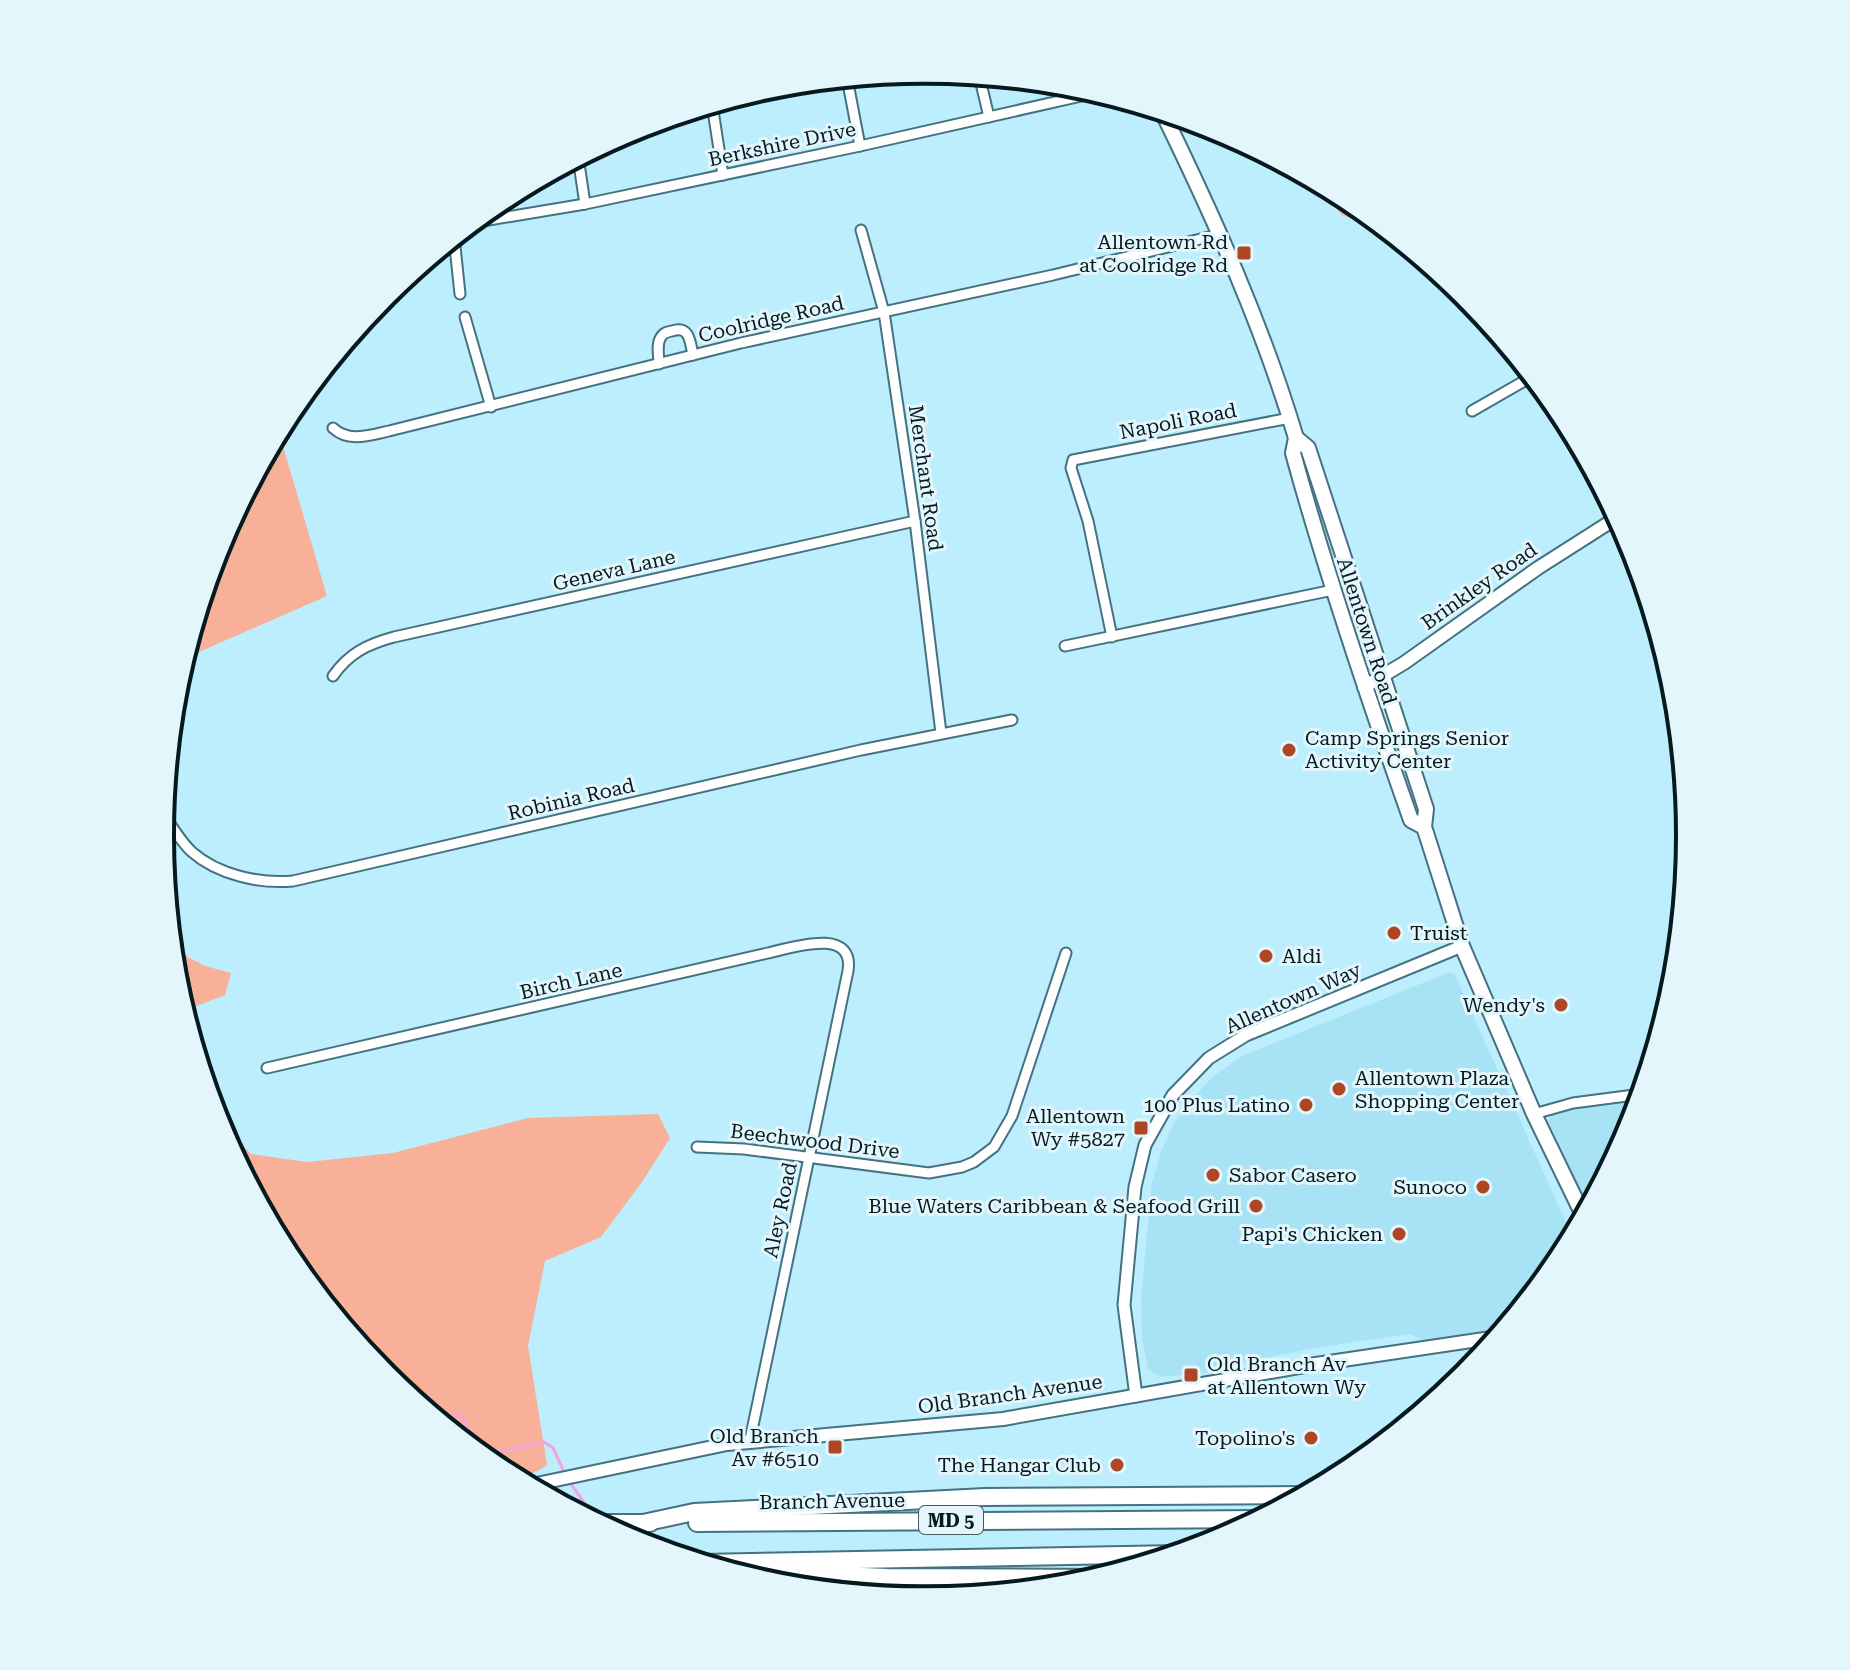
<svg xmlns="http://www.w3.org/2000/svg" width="1850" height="1670" viewBox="0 0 1850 1670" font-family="'Roboto Serif',serif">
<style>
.built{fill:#a8e3f5}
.green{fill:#f8b099}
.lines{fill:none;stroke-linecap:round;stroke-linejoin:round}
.stream{stroke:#f7a2de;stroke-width:3}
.minor-casing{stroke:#447280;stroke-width:13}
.tertiary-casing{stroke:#447280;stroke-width:15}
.secondary-casing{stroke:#447280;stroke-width:16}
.primary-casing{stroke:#447280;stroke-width:18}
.motorway-casing{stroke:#447280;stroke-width:20}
.minor{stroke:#fff;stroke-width:9}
.tertiary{stroke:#fff;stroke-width:11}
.secondary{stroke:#fff;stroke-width:12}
.primary{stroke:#fff;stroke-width:14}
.motorway{stroke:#fff;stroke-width:16}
.poi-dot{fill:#ae4624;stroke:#e2f6fc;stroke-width:3}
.labels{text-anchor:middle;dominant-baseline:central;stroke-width:6;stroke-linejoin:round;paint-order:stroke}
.shield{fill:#e2f6fc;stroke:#485b61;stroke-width:2}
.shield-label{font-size:18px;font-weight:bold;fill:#06191e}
.street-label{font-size:20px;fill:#06191e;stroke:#e2f6fc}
.poi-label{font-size:20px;fill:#06191e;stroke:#e2f6fc;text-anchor:end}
.rim{fill:none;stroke:#06191e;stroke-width:4}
</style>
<rect width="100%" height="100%" fill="#bceefd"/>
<g class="built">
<path d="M1450 972 1455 975 1573 1238 1561 1260 1503 1330 1423 1340 1410 1334 1333 1345 1253 1360 1207 1373 1159 1377 1148 1369 1142 1338 1141 1297 1152 1182 1162 1149 1174 1123 1192 1099 1214 1076 1244 1055Z"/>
<path d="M1641 1099 1632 1128 1589 1207 1548 1121 1556 1110Z"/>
</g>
<g class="green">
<path d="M1308 176 1350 199 1392 233 1342 215Z"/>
<path d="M284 419 283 446 327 596 183 659 218 542Z"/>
<path d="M171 948 205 966 231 973 225 995 194 1007 184 1016 175 984Z"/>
<path d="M214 1114 251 1154 307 1162 393 1153 528 1118 658 1114 670 1138 642 1182 601 1237 545 1261 528 1346 547 1465C531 1476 517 1480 500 1471L384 1376 289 1260 218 1127Z"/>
</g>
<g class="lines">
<g class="stream">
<path d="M345 1329 354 1328 363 1331 369 1345 366 1354"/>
<path d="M400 1389 406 1391 411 1398"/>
<path d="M440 1422 459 1414 469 1428 466 1443"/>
<path d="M480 1455 544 1442 553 1448 565 1474"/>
<path d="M569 1481 585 1504"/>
</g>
<g class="minor-casing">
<g id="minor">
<path d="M979 75 989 117"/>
<path d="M847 78 860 146"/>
<path d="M712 104 723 175"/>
<path d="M578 157 585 204"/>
<path d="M471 223 585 204 860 146 1099 92"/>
<path d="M861 230 884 312 915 521 941 733"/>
<path d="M454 237 460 294"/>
<path d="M465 317 491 407"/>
<path d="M659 364C659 356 656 344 661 337 663 333 667 332 672 331 690 325 690 342 693 355"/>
<path d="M1472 411 1533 376"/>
<path d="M333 428C349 443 370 435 389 431L741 343 1053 275 1221 234"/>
<path d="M1112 637 1088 521 1071 468 1073 460 1290 418"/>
<path d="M1065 646 1333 590"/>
<path d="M333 676C349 653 368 644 394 637L915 521"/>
<path d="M162 811C171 825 180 841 192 852 218 875 260 884 293 881L861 750 1012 720"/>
<path d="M267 1068 768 953C791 948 855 926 848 971L750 1440"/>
<path d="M1534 1114 1573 1103 1642 1094"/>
<path d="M697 1147 744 1149 929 1173 962 1167 974 1162 994 1147 1012 1116 1066 953"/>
</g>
</g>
<g class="tertiary-casing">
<path id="tertiary" d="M1136 1396 1124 1305 1135 1187 1145 1145 1173 1095 1209 1058 1246 1035 1462 946"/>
</g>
<g class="secondary-casing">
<g id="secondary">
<path d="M1364 687 1404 663 1538 568 1618 517"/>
<path d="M527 1486 727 1444 1003 1419 1316 1364 1498 1337"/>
</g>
</g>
<g class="primary-casing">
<g id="primary">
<path d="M1162 111C1214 218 1262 324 1296 438L1293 453C1327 577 1368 698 1411 820L1424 827"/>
<path d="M1296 438 1308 448 1426 809 1424 827 1427 836 1462 946 1534 1114 1584 1217"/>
</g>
</g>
<g class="motorway-casing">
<g id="motorway">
<path d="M597 1523H650"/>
<path d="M643 1523 694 1512 985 1497 1306 1495"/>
<path d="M697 1523 1260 1519"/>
<path d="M702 1563 1178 1554"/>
<path d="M767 1572 887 1577 1099 1578"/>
</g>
</g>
<use href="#minor" class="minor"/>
<use href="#tertiary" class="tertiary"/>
<use href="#secondary" class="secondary"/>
<use href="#primary" class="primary"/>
<use href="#motorway" class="motorway"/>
</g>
<g class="poi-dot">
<rect x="1236" y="245" width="16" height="16" rx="4"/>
<circle cx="1289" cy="750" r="8"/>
<circle cx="1394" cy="933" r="8"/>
<circle cx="1266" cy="956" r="8"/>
<circle cx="1561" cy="1005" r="8"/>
<circle cx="1339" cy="1089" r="8"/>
<circle cx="1306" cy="1105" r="8"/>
<rect x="1133" y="1120" width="16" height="16" rx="4"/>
<circle cx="1213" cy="1175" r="8"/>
<circle cx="1483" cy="1187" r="8"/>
<circle cx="1256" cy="1206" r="8"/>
<circle cx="1399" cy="1234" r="8"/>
<rect x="1183" y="1367" width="16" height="16" rx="4"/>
<circle cx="1311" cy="1438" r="8"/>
<rect x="827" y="1439" width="16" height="16" rx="4"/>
<circle cx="1117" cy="1465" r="8"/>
</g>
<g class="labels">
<rect class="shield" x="919" y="1506" width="64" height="28" rx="6"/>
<g class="shield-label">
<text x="951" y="1520">MD 5</text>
</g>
<g class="street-label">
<text transform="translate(782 144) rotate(-12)">Berkshire Drive</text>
<text transform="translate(771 319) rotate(-13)">Coolridge Road</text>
<text transform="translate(1178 421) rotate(-11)">Napoli Road</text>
<text transform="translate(926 478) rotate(82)">Merchant Road</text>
<text transform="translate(614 570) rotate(-13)">Geneva Lane</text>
<text transform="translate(1479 586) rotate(-35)">Brinkley Road</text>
<text transform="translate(1367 631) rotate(72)">Allentown Road</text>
<text transform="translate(571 799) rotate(-13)">Robinia Road</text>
<text transform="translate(571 981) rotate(-13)">Birch Lane</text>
<text transform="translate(1293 998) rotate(-24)">Allentown Way</text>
<text transform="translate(815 1141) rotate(7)">Beechwood Drive</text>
<text transform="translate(780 1210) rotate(-78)">Aley Road</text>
<text transform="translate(1010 1394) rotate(-8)">Old Branch Avenue</text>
<text transform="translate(832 1501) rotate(-1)">Branch Avenue</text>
</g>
<g class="poi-label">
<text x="1228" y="242">Allentown Rd<tspan x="1228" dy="23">at Coolridge Rd</tspan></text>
<text x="1305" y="738" text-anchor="start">Camp Springs Senior<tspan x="1305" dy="23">Activity Center</tspan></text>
<text x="1410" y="933" text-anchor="start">Truist</text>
<text x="1282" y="956" text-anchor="start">Aldi</text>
<text x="1545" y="1005">Wendy's</text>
<text x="1355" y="1078" text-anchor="start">Allentown Plaza<tspan x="1355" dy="23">Shopping Center</tspan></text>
<text x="1290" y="1105">100 Plus Latino</text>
<text x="1125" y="1116">Allentown<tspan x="1125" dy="23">Wy #5827</tspan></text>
<text x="1229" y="1175" text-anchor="start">Sabor Casero</text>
<text x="1467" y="1187">Sunoco</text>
<text x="1240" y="1206">Blue Waters Caribbean &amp; Seafood Grill</text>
<text x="1383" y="1234">Papi's Chicken</text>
<text x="1207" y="1364" text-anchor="start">Old Branch Av<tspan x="1207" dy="23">at Allentown Wy</tspan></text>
<text x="819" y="1436">Old Branch<tspan x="819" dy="23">Av #6510</tspan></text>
<text x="1295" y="1438">Topolino's</text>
<text x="1101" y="1465">The Hangar Club</text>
</g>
</g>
<path d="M0 0H1850V1670H0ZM174 835a751 751 0 1 1 1502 0a751 751 0 1 1-1502 0Z" fill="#e2f6fc" fill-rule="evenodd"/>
<path class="rim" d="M174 835a751 751 0 1 1 1502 0a751 751 0 1 1-1502 0Z"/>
</svg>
